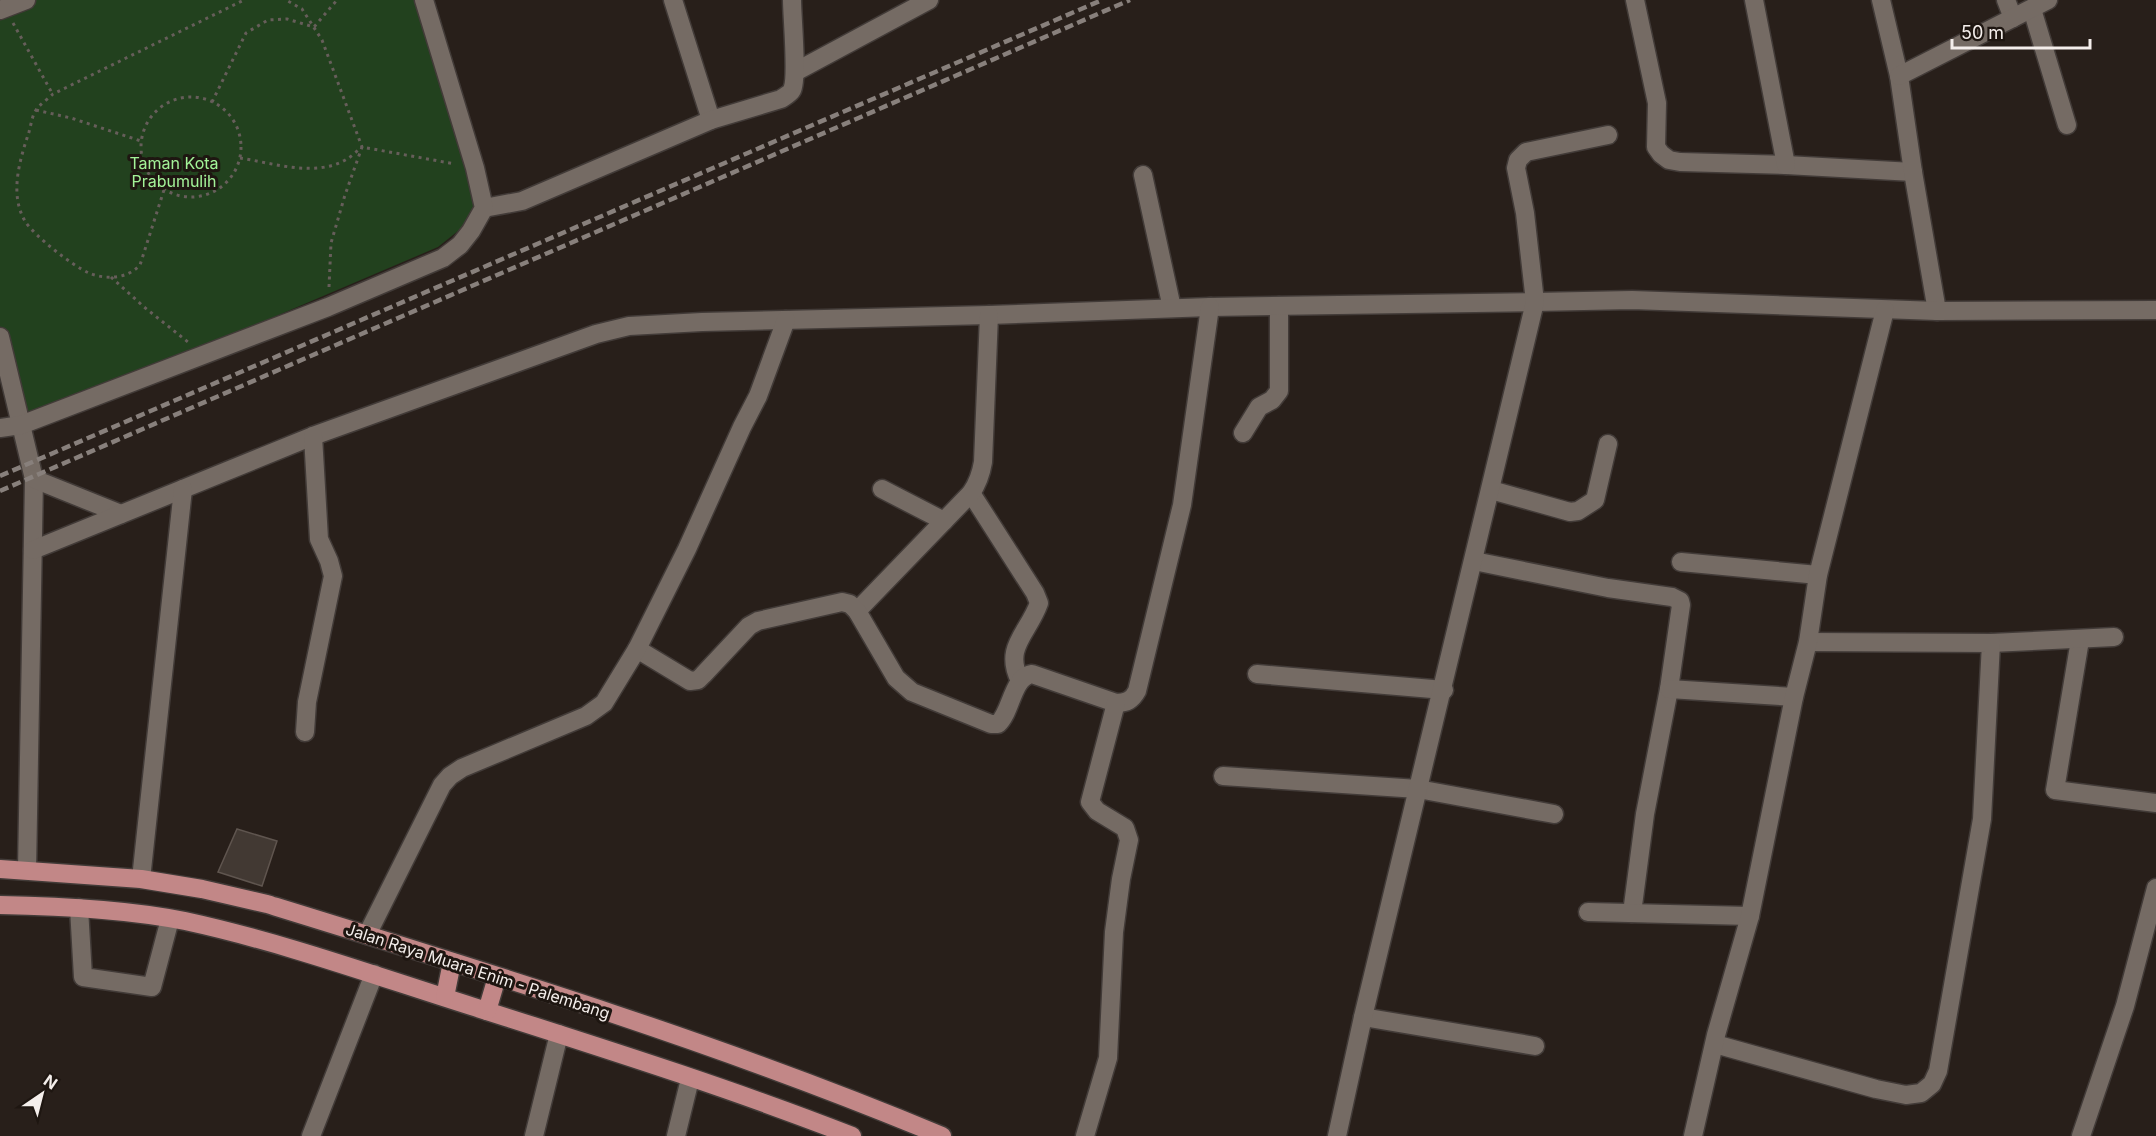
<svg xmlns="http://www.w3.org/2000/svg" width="2156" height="1136" viewBox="0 0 2156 1136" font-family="Inter,sans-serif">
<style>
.green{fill:#22411e}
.building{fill:#423933;stroke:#5f554f;stroke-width:1.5}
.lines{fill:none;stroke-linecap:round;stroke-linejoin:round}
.minor-casing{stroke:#423b38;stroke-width:21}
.major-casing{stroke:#423b38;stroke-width:21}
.path{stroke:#665e5a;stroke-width:3;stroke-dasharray:3 4.5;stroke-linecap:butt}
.minor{stroke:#756b64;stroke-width:18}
.major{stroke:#c28787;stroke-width:18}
.rail{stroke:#88807c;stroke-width:4.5;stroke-dasharray:9 4.5;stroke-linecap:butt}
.labels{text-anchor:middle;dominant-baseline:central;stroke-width:6;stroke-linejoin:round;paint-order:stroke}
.park-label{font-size:16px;fill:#a3f298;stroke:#1e1611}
.street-label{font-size:16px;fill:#f4eeeb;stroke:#1e1611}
</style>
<rect width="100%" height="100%" fill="#281f1a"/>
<path class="green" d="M27 0H422L480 196 463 227 438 247 25 423 0 326V10Z"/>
<path class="building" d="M237 829 277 841 262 886 218 872Z"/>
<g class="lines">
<g class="minor-casing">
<g id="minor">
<path d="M673 0 711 120"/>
<path d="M1635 0 1657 103 1656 147 1661 154 1669 160 1680 162 1786 165 1913 172"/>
<path d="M1754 0 1786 165"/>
<path d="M1881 0 1899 76 1913 172 1937 311"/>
<path d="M2006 0 2013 18"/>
<path d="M2032 9 2067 125"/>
<path d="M0 10 26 0"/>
<path d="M795 72 929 0"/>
<path d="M1899 76 2048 0"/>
<path d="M1143 175 1172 308"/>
<path d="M484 208 522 201 711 120 781 99C785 96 790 94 792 90 798 78 792 17 792 0"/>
<path d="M0 337 34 479 27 870"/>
<path d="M0 428 21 425 328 307 443 258 460 245 471 231 484 208 475 168 424 0"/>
<path d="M1243 433 1259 407 1272 400 1279 391V306"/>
<path d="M34 479 121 514"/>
<path d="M882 489 944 521"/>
<path d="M1491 490 1570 512 1578 511 1595 500 1608 444"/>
<path d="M971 493 1035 593 1039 603C1028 634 1003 647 1020 681"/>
<path d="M33 550 313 436 596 334 629 326 702 322 989 315 1210 307 1535 302 1632 300 1937 311 2156 310"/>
<path d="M1474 561 1608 588 1672 597 1680 601 1681 605 1669 689 1645 814 1632 913"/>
<path d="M1681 562 1818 575"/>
<path d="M857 611 971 493C978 483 981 474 983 462L989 315"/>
<path d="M2080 640 2055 790 2156 803"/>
<path d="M1991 643 2114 637"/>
<path d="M637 649 690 681 698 680 703 675 749 626 758 621 842 602 850 604 857 611 896 678 912 692 991 724H998C1012 711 1012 677 1032 674L1116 703C1127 703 1132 700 1137 691L1182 505 1210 307"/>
<path d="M1257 674 1444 690"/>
<path d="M1669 689 1794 697"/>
<path d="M305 732 307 702 333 576 329 561 319 539 313 436"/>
<path d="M1223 776 1418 789 1554 814"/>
<path d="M141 879 183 489"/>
<path d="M79 908 83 977 152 987 170 919"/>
<path d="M1588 912 1750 916"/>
<path d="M367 935 442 785 450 776 462 768 586 716 604 703 637 649 687 549 742 427 758 396 786 320"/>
<path d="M1363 1017 1535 1046"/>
<path d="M1715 1044 1876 1089 1906 1095 1921 1093 1932 1084 1938 1071 1982 819 1991 643 1808 642"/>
<path d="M311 1136 374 974"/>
<path d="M534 1136 559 1034"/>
<path d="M676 1136 690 1079"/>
<path d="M1085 1136 1108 1058 1114 932 1121 879 1129 840 1125 828 1097 811 1090 802 1116 703"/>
<path d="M1337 1136 1363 1017 1535 302 1525 213 1516 168 1518 160 1526 152 1608 135"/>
<path d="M1693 1136 1716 1035 1750 916 1794 697 1808 642 1818 575 1885 310"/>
<path d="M2081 1136 2125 1006 2156 888"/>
</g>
</g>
<g class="major-casing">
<g id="major">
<path d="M0 869 141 879 202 889 267 904C494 974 722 1044 942 1136"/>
<path d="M0 905C61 906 124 909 185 921 282 942 376 976 471 1006 599 1047 727 1087 852 1136"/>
<path d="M445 997 452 962"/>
<path d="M487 1011 497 977"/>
</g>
</g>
<g class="path">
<path d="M13 23 52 93"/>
<circle cx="191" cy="147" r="50"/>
<path d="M212 102 246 33 268 20 287 19 314 27 337 0"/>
<path d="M36 110 71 118 141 141"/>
<path d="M240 158C273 163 316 178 347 159 352 156 357 151 362 147L322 40 302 9 286 0"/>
<path d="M164 190 140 265C127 279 106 280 89 273 73 266 34 236 25 221 9 194 20 159 29 132 31 125 32 116 36 110 40 104 48 99 53 94L244 0"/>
<path d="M111 277 144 307 188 342"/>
<path d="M329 287 331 243 345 195 362 147 455 164"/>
</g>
<use href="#minor" class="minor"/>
<use href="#major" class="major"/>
<g class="rail">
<path d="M0 476 1102 0"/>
<path d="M0 491 1130 0"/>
</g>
</g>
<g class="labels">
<g class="park-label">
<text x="174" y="163">Taman Kota<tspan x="174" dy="18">Prabumulih</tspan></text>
</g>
<g class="street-label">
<text transform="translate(478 971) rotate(18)">Jalan Raya Muara Enim - Palembang</text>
</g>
</g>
<g transform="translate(42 1094) rotate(35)" stroke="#1e1611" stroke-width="4.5" paint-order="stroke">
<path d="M0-4.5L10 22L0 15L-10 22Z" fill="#f4eeeb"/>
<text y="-9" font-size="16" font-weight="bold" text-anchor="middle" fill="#f4eeeb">N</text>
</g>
<path d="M1952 39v9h138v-9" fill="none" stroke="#f4eeeb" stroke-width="3"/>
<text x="1961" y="39" font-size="18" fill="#f4eeeb" stroke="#1e1611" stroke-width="4.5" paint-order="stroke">50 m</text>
</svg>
